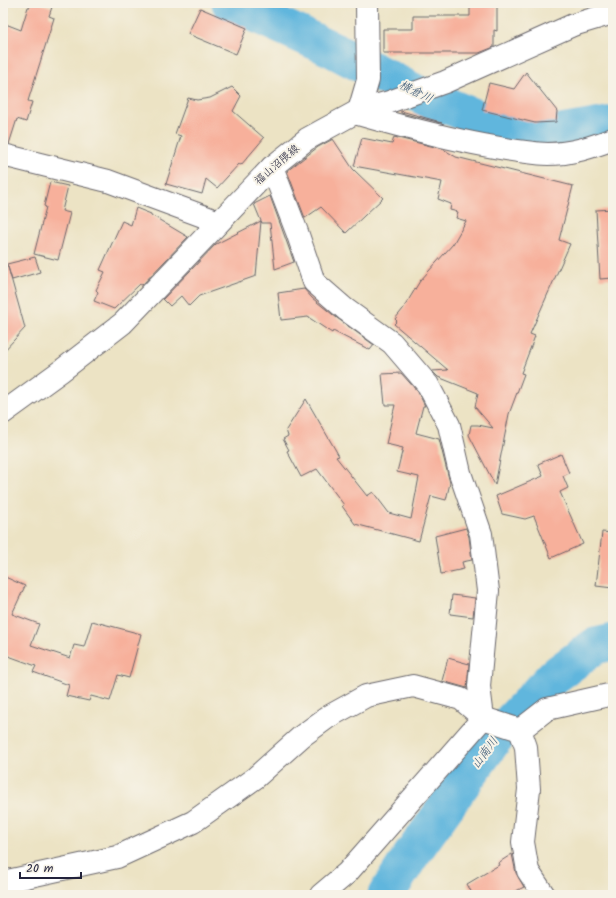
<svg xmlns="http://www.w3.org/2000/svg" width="616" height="898" viewBox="0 0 616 898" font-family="Kalam,'Klee One',sans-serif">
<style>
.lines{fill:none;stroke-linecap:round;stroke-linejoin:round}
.river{stroke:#61b6dd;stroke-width:37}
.building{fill:#f7b09b}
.minor-casing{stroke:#69666b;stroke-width:24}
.major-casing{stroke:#69666b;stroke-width:24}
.minor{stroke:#fff;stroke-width:22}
.major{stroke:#fff;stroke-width:22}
.labels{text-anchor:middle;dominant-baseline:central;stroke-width:4;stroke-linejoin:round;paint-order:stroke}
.street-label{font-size:11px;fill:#22223b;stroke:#f7f3e8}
.water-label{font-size:12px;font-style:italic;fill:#385674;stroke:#f7f3e8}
</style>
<rect width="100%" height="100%" fill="#f7f3e8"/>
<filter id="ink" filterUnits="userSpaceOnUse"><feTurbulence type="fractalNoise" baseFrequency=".025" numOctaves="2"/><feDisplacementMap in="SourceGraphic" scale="8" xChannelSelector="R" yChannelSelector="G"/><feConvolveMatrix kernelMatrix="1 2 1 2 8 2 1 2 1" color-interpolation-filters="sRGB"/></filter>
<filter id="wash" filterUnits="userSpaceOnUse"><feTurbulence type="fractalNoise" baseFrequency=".012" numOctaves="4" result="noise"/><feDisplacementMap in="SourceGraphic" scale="16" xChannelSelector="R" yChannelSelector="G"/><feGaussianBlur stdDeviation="0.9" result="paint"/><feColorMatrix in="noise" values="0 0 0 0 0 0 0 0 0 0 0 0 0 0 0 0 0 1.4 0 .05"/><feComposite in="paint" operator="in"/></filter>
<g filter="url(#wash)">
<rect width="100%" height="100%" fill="#ece3c4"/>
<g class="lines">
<g class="river">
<path d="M230 3 334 50 428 99 453 108 515 134 549 135 613 124"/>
<path d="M386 895 410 857 495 738 553 677 595 646 613 642"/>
</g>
</g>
<g id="blocks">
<g class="building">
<path d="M31 3H39L52 7 49 16 54 18 28 101 32 102 26 122 17 119 9 144 3 143V23L21 30 28 7H30Z"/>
<path d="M470 3H497V31L494 30V47L479 53H383V29H413V16H470Z"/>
<path d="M200 8 247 28 236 54 188 34Z"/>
<path d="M526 72 557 111 556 122 535 123 482 110 489 83 514 89Z"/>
<path d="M232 87 241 96 233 111 264 138 241 165 239 164 217 188 206 179 202 194 166 184 181 136 175 134 188 98 197 100 210 98Z"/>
<path d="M401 111 437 121 436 122 442 123 401 113Z"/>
<path d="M394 137 443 149 456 157 573 186 559 240 570 244 530 334 535 336 521 373 524 374 509 414 495 485 469 435 471 425H478L493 428 475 407 478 393 438 377 432 371 448 370 394 324 397 321 395 319 403 309 420 281 453 244 466 221 456 218 458 212 450 210 451 204 438 199 442 182 354 166 362 138 392 144Z"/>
<path d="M333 139 353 169 383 198 346 233 321 207 305 218 287 171 318 147Z"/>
<path d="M50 182 68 186 62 211 70 213 58 260 34 254 46 207 44 206Z"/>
<path d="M270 196 294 262 275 269 270 223H262L261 221 256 276 199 296 189 306 181 296 170 306 163 299 216 244 261 221 254 204Z"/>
<path d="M136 208 151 214V215L188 237 142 285 140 284 114 309 94 301 98 292 96 290 105 272 100 270 122 221 131 225Z"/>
<path d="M613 209V278L600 279 596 210Z"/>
<path d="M35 257 40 272 12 280 7 264Z"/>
<path d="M8 267 25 328 3 352V268Z"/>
<path d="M304 289 312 298 337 318 374 345 370 350 333 331 332 333 308 317 281 320 278 293Z"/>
<path d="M401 373 418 392 425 406H423L416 433 439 439 450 483 446 500 431 496 419 541 355 524 342 506 344 505 317 469 301 477 287 451 289 450 283 439 288 436 286 430 306 399 339 456 336 457 367 496 373 492 389 513 411 519 419 477 397 472 403 448 386 444 395 405H385L382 374Z"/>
<path d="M561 454 569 473 563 476 568 488 560 492 583 544 551 558 534 516 525 519 502 514 496 496 543 476 538 464Z"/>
<path d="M466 528 469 537 472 560 462 562 464 569 441 574 435 536Z"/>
<path d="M602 532 613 533V588L596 586Z"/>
<path d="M3 576 25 586 12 614 39 624 31 645 70 658 74 645 84 647 92 621 141 634 129 678 118 675 110 701 91 696 89 701 66 696 69 685 33 672 36 666 3 654Z"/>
<path d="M452 595 475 598 473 617 450 614Z"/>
<path d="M448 658 469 664 467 688 442 681Z"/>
<path d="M512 854 516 873 524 887 508 895H473L467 884 499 865 498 863Z"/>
</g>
</g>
</g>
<g filter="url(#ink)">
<use href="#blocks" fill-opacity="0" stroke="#69666b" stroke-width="1"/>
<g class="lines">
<g class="minor-casing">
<g id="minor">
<path d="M367 3 368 80 358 114C396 125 434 135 473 143 498 148 523 153 548 154 571 154 592 147 613 139"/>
<path d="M3 155 108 181 219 222"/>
<path d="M272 167 297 232 314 282 345 309 392 343 428 385 449 425 460 473 481 534 488 591 479 686 483 718 347 873 321 895"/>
<path d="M520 730 526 747 529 789 523 842 528 871 544 895"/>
<path d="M520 730 547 709 613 694"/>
<path d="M3 882 117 857 193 822 255 778 302 736 328 717 366 696 413 686 461 699 483 718 520 730"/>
</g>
</g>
<g class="major-casing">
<path id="major" d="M3 413 61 371 123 323 272 167 307 139 360 110 389 102 445 82 573 25 613 13"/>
</g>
<use href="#minor" class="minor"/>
<use href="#major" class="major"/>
</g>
</g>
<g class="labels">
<g class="street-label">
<text transform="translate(277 165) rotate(-41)">福山沼隈線</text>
</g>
<g class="water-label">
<text transform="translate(416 92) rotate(26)">横倉川</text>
<text transform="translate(485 753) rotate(-54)">山南川</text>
</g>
</g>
<rect width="616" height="898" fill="none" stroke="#f7f3e8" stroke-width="16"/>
<path d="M20 872v6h61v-6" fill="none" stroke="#22223b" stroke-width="2"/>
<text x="26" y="872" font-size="12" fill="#22223b" stroke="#f7f3e8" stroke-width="3" paint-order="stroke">20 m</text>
</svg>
